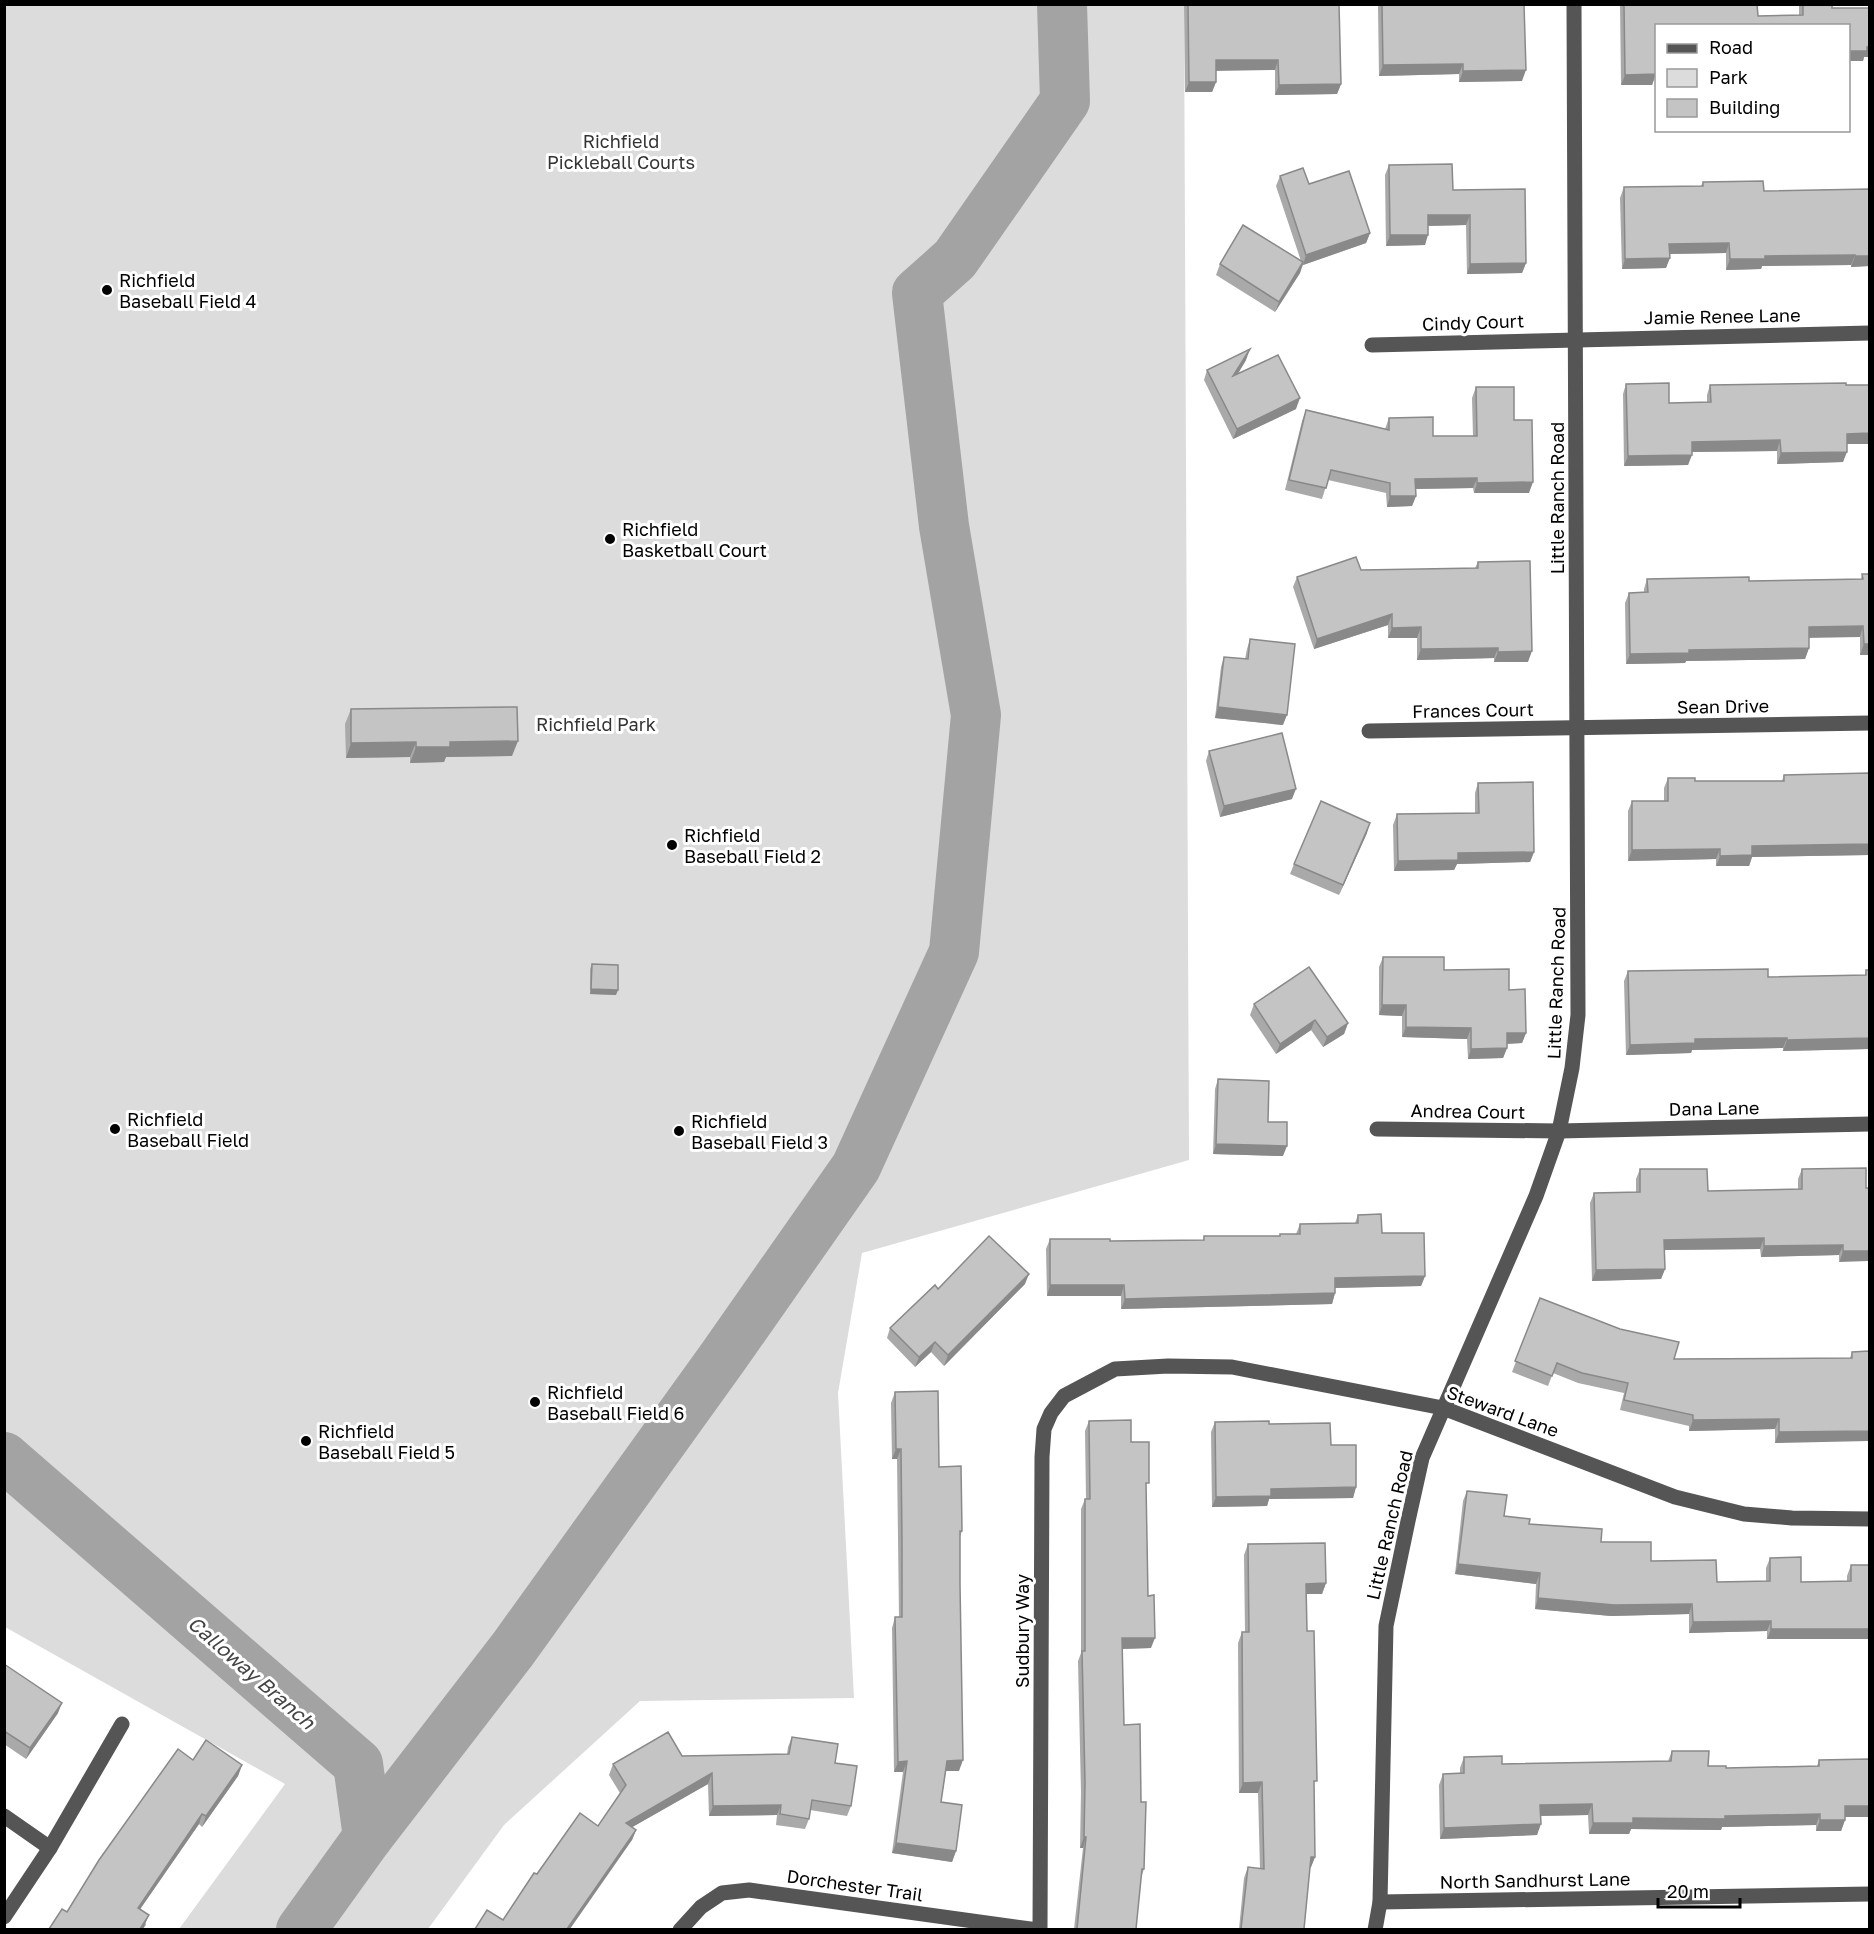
<svg xmlns="http://www.w3.org/2000/svg" width="1874" height="1934" viewBox="0 0 1874 1934" font-family="'Golos Text',sans-serif">
<style>
.green{fill:#dcdcdc}
.lines{fill:none;stroke-linecap:round;stroke-linejoin:round}
.river{stroke:#a3a3a3;stroke-width:50}
.minor{stroke:#555;stroke-width:15}
.wall{fill:#a9a9a9}
.shaded-wall{fill:#898989}
.building{fill:#c4c4c4;stroke:#898989;stroke-width:1.5}
.poi-dot{fill:#000;stroke:#fff;stroke-width:2}
.labels{text-anchor:middle;dominant-baseline:central;stroke-width:6;stroke-linejoin:round;paint-order:stroke}
.park-label{font-size:18px;fill:#333;stroke:#fff}
.poi-label{font-size:18px;fill:#000;stroke:#fff;text-anchor:start}
.street-label{font-size:18px;fill:#000;stroke:#fff}
.water-label{font-size:20px;font-style:italic;fill:#444;stroke:#fff}
</style>
<rect width="100%" height="100%" fill="#fff"/>
<path class="green" d="M5 5H1184L1189 1160 862 1253 838 1393 854 1698 640 1701 504 1825 428 1929H179L285 1784 5 1627Z"/>
<g class="lines">
<g class="river">
<path d="M4 1457 358 1764 368 1837"/>
<path d="M301 1930 368 1837 513 1649 723 1357 856 1167 954 952 976 715 944 526 917 293 955 259 1065 101 1062 4"/>
</g>
<g class="minor">
<path d="M1372 345 1870 333"/>
<path d="M1369 731 1870 723"/>
<path d="M1377 1129 1559 1131 1870 1124"/>
<path d="M4 1816 50 1848"/>
<path d="M1380 1902 1870 1894"/>
<path d="M4 1917 50 1848 122 1724"/>
<path d="M680 1930 701 1907 722 1893 749 1890 1038 1930"/>
<path d="M1040 1930 1042 1457 1044 1429 1051 1413 1064 1396 1115 1369 1168 1366 1232 1367 1443 1408 1675 1497 1744 1514 1792 1518 1870 1519"/>
<path d="M1375 1930 1380 1902 1386 1626 1408 1521 1422 1458 1536 1196 1559 1131 1572 1068 1578 1015 1574 4"/>
</g>
</g>
<g class="wall">
<path d="M1184 4H1339L1341 84 1337 94 1275 95V70H1216V82L1212 92H1185Z"/>
<path d="M1379 4H1524L1522 81 1459 82V74L1379 76 1378 7Z"/>
<path d="M1620 4H1757L1758 16 1799 15V4H1832V8H1869V57H1864L1863 61 1848 26 1656 63V74L1652 85H1621Z"/>
<path d="M1389 165 1453 190 1526 263 1522 273 1467 274 1466 225 1428 226 1425 245 1386 246 1385 175Z"/>
<path d="M1280 176 1309 184 1370 233 1366 243 1303 265 1300 273 1275 312 1216 275 1220 264 1301 261 1276 186Z"/>
<path d="M1703 182 1764 191 1869 189V266L1851 267V265L1762 266 1761 269 1726 270V253L1670 254 1666 268 1622 269 1620 198 1624 187 1701 186Z"/>
<path d="M1246 360 1237 375 1296 409 1233 439 1204 380 1207 370Z"/>
<path d="M1626 384 1669 403 1707 402V395L1710 385 1847 444 1843 462 1777 464V451L1692 452 1688 465 1624 466 1623 394Z"/>
<path d="M1476 387 1514 420 1529 493H1474L1473 488 1415 489 1416 496 1412 506 1387 507 1386 493 1328 480 1322 499 1285 490 1302 421 1306 410 1385 429 1389 418 1433 436H1473L1472 398Z"/>
<path d="M1478 562 1528 662H1494V658L1417 660V638H1388V625L1314 649 1293 587 1297 577 1361 570 1475 568Z"/>
<path d="M1862 574H1869V655H1860V637H1809V648L1805 659 1686 661 1685 663 1626 664 1625 603 1629 593H1644V589L1647 579 1749 581 1861 579Z"/>
<path d="M1250 639 1283 725 1215 718 1221 667 1224 657 1245 659 1247 649Z"/>
<path d="M351 709 512 756 446 757 444 762 410 763V757L346 758 345 724Z"/>
<path d="M1209 751 1292 799 1220 817 1206 761Z"/>
<path d="M1869 773V855L1752 857 1749 866H1716V859L1628 861V811L1632 801H1664V788L1668 778 1695 781H1782L1784 775Z"/>
<path d="M1478 783 1534 852 1530 862 1457 864 1454 870 1394 871 1393 825 1397 814 1475 813V793Z"/>
<path d="M1367 833 1339 895 1290 874 1294 864Z"/>
<path d="M1383 957 1444 970 1509 990 1526 1033 1522 1043 1507 1044V1048L1503 1058 1468 1059 1467 1039 1402 1037V1016L1379 1015V967Z"/>
<path d="M592 964 616 995 590 994V969Z"/>
<path d="M1866 970H1869V1049L1783 1051V1048L1692 1050 1691 1053 1626 1055 1624 981 1628 971 1768 977 1865 975Z"/>
<path d="M1254 1004 1348 1023 1344 1034 1323 1047 1311 1030 1276 1054 1250 1015Z"/>
<path d="M1218 1079 1268 1122 1283 1156 1213 1154 1215 1089Z"/>
<path d="M1640 1169 1708 1191 1798 1189V1179L1802 1169 1866 1188H1869L1839 1262V1255L1761 1257 1760 1249 1664 1250 1665 1269 1661 1279 1592 1281 1590 1203 1594 1193 1636 1192V1179Z"/>
<path d="M1358 1215 1382 1233 1425 1276 1421 1286 1335 1288V1293L1332 1304 1121 1309V1296H1047L1046 1249 1050 1239 1110 1241 1203 1240 1204 1236H1279L1296 1234 1300 1224 1355 1223Z"/>
<path d="M1025 1284 944 1366 931 1352 915 1367 887 1338 890 1328 938 1289Z"/>
<path d="M1540 1298 1674 1359 1850 1358 1852 1352 1869 1351 1775 1443V1429L1689 1431V1426L1620 1410 1624 1393 1578 1383 1553 1373 1548 1386 1512 1372Z"/>
<path d="M895 1392 939 1467 962 1531 960 1537 959 1771H946L941 1802 956 1851 952 1862 892 1853 903 1772H894L892 1628 895 1617H899L897 1459H892L891 1403Z"/>
<path d="M1089 1421 1131 1442 1146 1491 1148 1596 1151 1648 1122 1649 1124 1725 1141 1802 1144 1869 1141 1878 1136 1929H1074L1083 1848H1080L1081 1792 1078 1661 1081 1653V1509L1085 1499H1086L1085 1431Z"/>
<path d="M1215 1422 1269 1424 1331 1445 1356 1487 1353 1498 1269 1499 1267 1506 1212 1507 1211 1432Z"/>
<path d="M1467 1491 1504 1516 1529 1524 1601 1542 1651 1561 1717 1582 1766 1581V1568L1770 1558 1801 1582 1847 1581V1576L1851 1565H1869V1639H1767V1631L1689 1633V1614L1611 1616 1535 1609 1536 1584 1455 1574 1463 1501Z"/>
<path d="M1248 1544 1326 1583 1322 1594H1306L1307 1631 1314 1789 1315 1857 1311 1867 1310 1868 1304 1929H1239L1244 1878 1248 1867 1260 1869 1258 1793H1239L1238 1643 1242 1632H1245L1244 1555Z"/>
<path d="M4 1664 58 1713 26 1759 4 1744Z"/>
<path d="M792 1737 835 1763 851 1806 847 1816 810 1810 809 1819 805 1829 776 1825 777 1815 709 1816 708 1784 632 1827 636 1830 632 1840 503 1920 537 1874 598 1826 620 1793 609 1775 613 1764 682 1756 787 1754 788 1747Z"/>
<path d="M1672 1751 1708 1766 1726 1768 1817 1766 1819 1760 1869 1759V1817H1845V1820L1841 1831H1816V1825L1722 1827 1721 1830 1631 1829 1629 1834H1589L1588 1815 1541 1816 1537 1835 1440 1839 1439 1785 1443 1774H1460V1768L1464 1757 1502 1764 1668 1761Z"/>
<path d="M242 1765 238 1776 202 1827 199 1824 140 1909 146 1925 143 1929H49L67 1912Z"/>
</g>
<g class="shaded-wall">
<path d="M1867 47H1869V57H1864L1863 61H1848V51Z"/>
<path d="M1216 60H1278L1275 70 1212 71Z"/>
<path d="M1463 64 1459 74 1379 76 1383 65Z"/>
<path d="M1526 70 1522 81 1459 82 1463 71Z"/>
<path d="M1656 74 1652 85H1621L1625 75Z"/>
<path d="M1189 82H1216L1212 92H1185Z"/>
<path d="M1341 84 1337 94 1275 95 1279 85Z"/>
<path d="M1428 215H1470L1466 225 1424 226Z"/>
<path d="M1370 233 1366 243 1303 265 1306 255Z"/>
<path d="M1390 235H1428L1425 245 1386 246Z"/>
<path d="M1729 243 1726 253 1666 254 1669 244Z"/>
<path d="M1855 255 1851 265 1762 266 1761 269 1726 270 1730 259 1765 256Z"/>
<path d="M1855 256H1869V266L1851 267Z"/>
<path d="M1670 258 1666 268 1622 269 1625 259Z"/>
<path d="M1303 262 1300 273 1275 312 1279 302Z"/>
<path d="M1526 263 1522 273 1467 274 1470 264Z"/>
<path d="M1250 349 1246 360 1230 387 1233 376Z"/>
<path d="M1300 398 1296 409 1233 439 1237 429Z"/>
<path d="M1869 433V444H1843L1847 434Z"/>
<path d="M1780 440 1777 451 1688 452 1692 442Z"/>
<path d="M1847 452 1843 462 1777 464 1781 453Z"/>
<path d="M1692 455 1688 465 1624 466 1628 456Z"/>
<path d="M1477 478 1473 488 1411 489 1415 479Z"/>
<path d="M1533 482 1529 493H1474L1477 483Z"/>
<path d="M1390 496H1416L1412 506 1387 507Z"/>
<path d="M1392 614 1388 625 1314 649 1317 639Z"/>
<path d="M1863 626 1860 637 1805 638 1809 627Z"/>
<path d="M1421 627 1417 638H1388L1392 628Z"/>
<path d="M1864 644H1869V655H1860Z"/>
<path d="M1498 648 1494 658 1417 660 1421 649Z"/>
<path d="M1809 648 1805 659 1686 661 1685 663 1626 664 1630 654 1689 650Z"/>
<path d="M1532 651 1528 662H1494L1498 652Z"/>
<path d="M1218 707 1287 715 1283 725 1215 718Z"/>
<path d="M518 741 512 756 446 757 444 762 410 763 416 747 450 742Z"/>
<path d="M416 742 410 757 346 758 351 743Z"/>
<path d="M1296 789 1292 799 1220 817 1224 806Z"/>
<path d="M1370 823 1367 833 1339 895 1343 885Z"/>
<path d="M1869 844V855L1752 857 1749 866H1716L1720 856 1752 846Z"/>
<path d="M1720 849 1716 859 1628 861 1632 850Z"/>
<path d="M1534 852 1530 862 1457 864 1454 870 1394 871 1398 861 1458 853Z"/>
<path d="M591 989 618 990 616 995 590 994Z"/>
<path d="M1382 1005H1406L1402 1016 1379 1015Z"/>
<path d="M1315 1020 1311 1030 1276 1054 1280 1044Z"/>
<path d="M1348 1023 1344 1034 1323 1047 1327 1037Z"/>
<path d="M1406 1027 1471 1028 1467 1039 1402 1037Z"/>
<path d="M1507 1033H1526L1522 1043 1503 1044Z"/>
<path d="M1787 1038 1783 1048 1692 1050 1691 1053 1626 1055 1630 1045 1695 1039Z"/>
<path d="M1869 1038V1049L1783 1051 1787 1040Z"/>
<path d="M1507 1048 1503 1058 1468 1059 1471 1049Z"/>
<path d="M1216 1144 1287 1146 1283 1156 1213 1154Z"/>
<path d="M1764 1238 1760 1249 1660 1250 1664 1240Z"/>
<path d="M1843 1245 1839 1255 1761 1257 1764 1246Z"/>
<path d="M1843 1251H1869V1261L1839 1262Z"/>
<path d="M1665 1269 1661 1279 1592 1281 1596 1270Z"/>
<path d="M1029 1274 1025 1284 944 1366 948 1355Z"/>
<path d="M1425 1276 1421 1286 1331 1288 1335 1278Z"/>
<path d="M1050 1285H1124L1121 1296H1047Z"/>
<path d="M1335 1293 1332 1304 1121 1309 1125 1299Z"/>
<path d="M935 1342 931 1352 915 1367 919 1357Z"/>
<path d="M1779 1419 1775 1429 1689 1431 1693 1420Z"/>
<path d="M1869 1431V1441L1775 1443 1779 1432Z"/>
<path d="M896 1449H901L897 1459H892Z"/>
<path d="M1356 1487 1353 1498 1269 1499 1267 1506 1212 1507 1216 1497 1271 1489Z"/>
<path d="M1458 1564 1540 1573 1536 1584 1455 1574Z"/>
<path d="M1326 1583 1322 1594H1302L1306 1584Z"/>
<path d="M1538 1598 1692 1604 1689 1614 1611 1616 1535 1609Z"/>
<path d="M1771 1621 1767 1631 1689 1633 1693 1622Z"/>
<path d="M1771 1629H1869V1639H1767Z"/>
<path d="M1122 1638H1155L1151 1648 1118 1649Z"/>
<path d="M62 1703 58 1713 26 1759 30 1748Z"/>
<path d="M963 1760 959 1771H943L947 1761Z"/>
<path d="M907 1761 903 1772H894L898 1762Z"/>
<path d="M242 1765 238 1776 202 1827 206 1816Z"/>
<path d="M712 1773 708 1784 622 1833 626 1823Z"/>
<path d="M1262 1782 1258 1793H1239L1243 1783Z"/>
<path d="M1592 1804 1588 1815 1536 1816 1540 1805Z"/>
<path d="M781 1805 777 1815 709 1816 713 1806Z"/>
<path d="M1845 1806H1869V1817H1841Z"/>
<path d="M202 1814 199 1824 134 1918 138 1908Z"/>
<path d="M1820 1814 1816 1825 1722 1827 1721 1830 1631 1829 1629 1834H1589L1593 1823 1633 1818Z"/>
<path d="M1820 1820H1845L1841 1831H1816Z"/>
<path d="M1541 1824 1537 1835 1440 1839 1444 1828Z"/>
<path d="M636 1830 632 1840 570 1929H567Z"/>
<path d="M1084 1837H1086L1083 1848H1080Z"/>
<path d="M896 1843 956 1851 952 1862 892 1853Z"/>
<path d="M1311 1857H1315L1311 1867 1308 1868Z"/>
<path d="M149 1915 143 1929H140Z"/>
</g>
<g class="building">
<path d="M1188 4H1339L1341 84 1279 85 1278 60H1216V82H1189Z"/>
<path d="M1382 4H1524L1526 70 1463 71V64L1383 65Z"/>
<path d="M1624 4H1757L1758 16 1803 15V4H1832V8H1869V47H1867V51H1848V26H1656V74L1625 75Z"/>
<path d="M1452 164 1453 190 1525 189 1526 263 1470 264V215H1428V235H1390L1389 165Z"/>
<path d="M1303 168 1309 184 1349 171 1370 233 1306 255 1280 176Z"/>
<path d="M1763 181 1764 191 1869 189V256H1855V255L1765 256V259H1730L1729 243 1669 244 1670 258 1625 259 1624 187 1703 186V182Z"/>
<path d="M1243 225 1303 262 1279 302 1220 264Z"/>
<path d="M1250 349 1233 376 1278 355 1300 398 1237 429 1207 370Z"/>
<path d="M1669 383V403L1711 402 1710 385 1846 383V385H1869V433L1847 434V452L1781 453 1780 440 1692 442V455L1628 456 1626 384Z"/>
<path d="M1476 387H1514V420H1532L1533 482 1477 483V478L1415 479 1416 496H1390V483L1331 470 1326 488 1289 480 1306 410 1389 430V418L1433 417V436H1477Z"/>
<path d="M1356 557 1361 570 1478 568V562L1530 561 1532 651 1498 652V648L1421 649V627L1392 628V614L1317 639 1297 577Z"/>
<path d="M1862 574H1869V644H1864L1863 626 1809 627V648L1689 650V653L1630 654 1629 593 1648 592 1647 579 1749 577V581L1863 579Z"/>
<path d="M1250 639 1295 644 1287 715 1218 707 1224 657 1248 659Z"/>
<path d="M517 707 518 741 450 742V747H416V742L351 743V709Z"/>
<path d="M1282 733 1296 789 1224 806 1209 751Z"/>
<path d="M1869 773V844L1752 846V855L1720 856V849L1632 850V801H1668V778H1695V781H1784V775Z"/>
<path d="M1533 782 1534 852 1458 853V860L1398 861 1397 814 1479 813 1478 783Z"/>
<path d="M1321 801 1370 823 1343 885 1294 864Z"/>
<path d="M1383 957H1444V970L1509 969V990L1525 989 1526 1033H1507V1048L1471 1049V1028L1406 1027V1005H1382Z"/>
<path d="M592 964 618 965V990L591 989Z"/>
<path d="M1309 967 1348 1023 1327 1037 1315 1020 1280 1044 1254 1004Z"/>
<path d="M1768 969V977L1866 975V970H1869V1038L1787 1040V1038L1695 1039V1043L1630 1045 1628 971Z"/>
<path d="M1218 1079 1269 1081 1268 1122H1287V1146L1216 1144Z"/>
<path d="M1866 1168V1188H1869V1251H1843V1245L1764 1246V1238L1664 1240 1665 1269 1596 1270 1594 1193 1640 1192V1169H1707L1708 1191 1802 1189V1169Z"/>
<path d="M1381 1214 1382 1233H1424L1425 1276 1335 1278V1293L1125 1299 1124 1285H1050V1239H1110V1241L1204 1240V1236H1280V1234H1300V1224L1358 1223V1215Z"/>
<path d="M989 1236 1029 1274 948 1355 935 1342 919 1357 890 1328 935 1285 938 1289Z"/>
<path d="M1540 1298 1620 1329 1679 1342 1674 1359 1852 1358V1352L1869 1351V1431L1779 1432V1419L1693 1420V1415L1624 1400 1628 1383 1582 1373 1557 1363 1552 1376 1515 1361Z"/>
<path d="M938 1391 939 1467 961 1466 962 1531H960V1584L963 1760 947 1761 941 1802 962 1805 956 1851 896 1843 907 1761 898 1762 895 1617H902V1543L901 1449H896L895 1392Z"/>
<path d="M1131 1420V1442H1149V1483H1146L1148 1596 1154 1595 1155 1638H1122L1124 1725 1140 1724 1141 1802H1146L1144 1869H1142L1136 1929H1077L1086 1837H1084L1085 1782 1082 1651H1085V1499H1090L1089 1421Z"/>
<path d="M1269 1421V1424L1330 1423 1331 1445H1356V1487L1271 1489V1496L1216 1497 1215 1422Z"/>
<path d="M1467 1491 1507 1495 1504 1516 1530 1519 1529 1524 1602 1529 1601 1542H1651V1561L1716 1560 1717 1582 1770 1581V1558L1801 1557V1582L1851 1581V1565H1869V1629H1771V1621L1693 1622 1692 1604 1614 1605 1538 1598 1540 1573 1458 1564Z"/>
<path d="M1325 1543 1326 1583 1306 1584 1307 1631H1314L1317 1781H1314L1315 1857H1311L1304 1929H1241L1248 1867 1264 1869 1262 1782 1243 1783 1242 1632H1249L1248 1544Z"/>
<path d="M4 1664 62 1703 30 1748 4 1731Z"/>
<path d="M668 1732 682 1756 789 1754 792 1737 838 1744 835 1763 857 1766 851 1806 812 1800 809 1819 780 1814 781 1805 713 1806 712 1773 626 1823 636 1830 567 1929H475L487 1910 503 1920 534 1873 537 1874 580 1813 598 1826 626 1785 613 1764Z"/>
<path d="M206 1740 242 1765 206 1816 202 1814 138 1908 149 1915 140 1929H49L62 1909 67 1912 99 1860 178 1749 193 1760Z"/>
<path d="M1672 1751H1709L1708 1766H1726V1768L1819 1766V1760L1869 1759V1806H1845V1820H1820V1814L1725 1816V1819L1633 1818V1823H1593L1592 1804 1540 1805 1541 1824 1444 1828 1443 1774 1464 1773V1757L1502 1756V1764L1671 1761Z"/>
</g>
<g class="poi-dot">
<circle cx="107" cy="290" r="6"/>
<circle cx="610" cy="539" r="6"/>
<circle cx="672" cy="845" r="6"/>
<circle cx="115" cy="1129" r="6"/>
<circle cx="679" cy="1131" r="6"/>
<circle cx="535" cy="1402" r="6"/>
<circle cx="306" cy="1441" r="6"/>
</g>
<g class="labels">
<g class="park-label">
<text x="621" y="141">Richfield<tspan x="621" dy="21">Pickleball Courts</tspan></text>
<text x="596" y="724">Richfield Park</text>
</g>
<g class="poi-label">
<text x="119" y="280">Richfield<tspan x="119" dy="21">Baseball Field 4</tspan></text>
<text x="622" y="529">Richfield<tspan x="622" dy="21">Basketball Court</tspan></text>
<text x="684" y="835">Richfield<tspan x="684" dy="21">Baseball Field 2</tspan></text>
<text x="127" y="1119">Richfield<tspan x="127" dy="21">Baseball Field</tspan></text>
<text x="691" y="1121">Richfield<tspan x="691" dy="21">Baseball Field 3</tspan></text>
<text x="547" y="1392">Richfield<tspan x="547" dy="21">Baseball Field 6</tspan></text>
<text x="318" y="1431">Richfield<tspan x="318" dy="21">Baseball Field 5</tspan></text>
</g>
<g class="street-label">
<text transform="translate(1722 316) rotate(-1)">Jamie Renee Lane</text>
<text transform="translate(1473 322) rotate(-2)">Cindy Court</text>
<text transform="translate(1557 498) rotate(-90)">Little Ranch Road</text>
<text transform="translate(1723 706) rotate(-1)">Sean Drive</text>
<text transform="translate(1473 710) rotate(-1)">Frances Court</text>
<text transform="translate(1556 983) rotate(-88)">Little Ranch Road</text>
<text transform="translate(1714 1108) rotate(-1)">Dana Lane</text>
<text transform="translate(1468 1111) rotate(1)">Andrea Court</text>
<text transform="translate(1503 1411) rotate(20)">Steward Lane</text>
<text transform="translate(1389 1525) rotate(-77)">Little Ranch Road</text>
<text transform="translate(1022 1631) rotate(-90)">Sudbury Way</text>
<text transform="translate(1535 1880) rotate(-1)">North Sandhurst Lane</text>
<text transform="translate(855 1885) rotate(8)">Dorchester Trail</text>
</g>
<g class="water-label">
<text transform="translate(252 1672) rotate(41)">Calloway Branch</text>
</g>
</g>
<rect width="1874" height="1934" fill="none" stroke="#000000" stroke-width="12"/>
<rect x="1655" y="24" width="195" height="108" fill="#ffffff" stroke="#999999" stroke-width="1.5"/>
<rect x="1667" y="44" width="30" height="9" fill="#555555" stroke="#999999" stroke-width="1.5"/>
<text x="1709" y="54" font-size="18" fill="#000000">Road</text>
<rect x="1667" y="69" width="30" height="18" fill="#dcdcdc" stroke="#999999" stroke-width="1.5"/>
<text x="1709" y="84" font-size="18" fill="#000000">Park</text>
<rect x="1667" y="99" width="30" height="18" fill="#c4c4c4" stroke="#999999" stroke-width="1.5"/>
<text x="1709" y="114" font-size="18" fill="#000000">Building</text>
<path d="M1658 1898v9h82v-9" fill="none" stroke="#000000" stroke-width="3"/>
<text x="1667" y="1898" font-size="18" fill="#000000" stroke="#ffffff" stroke-width="4.5" paint-order="stroke">20 m</text>
</svg>
